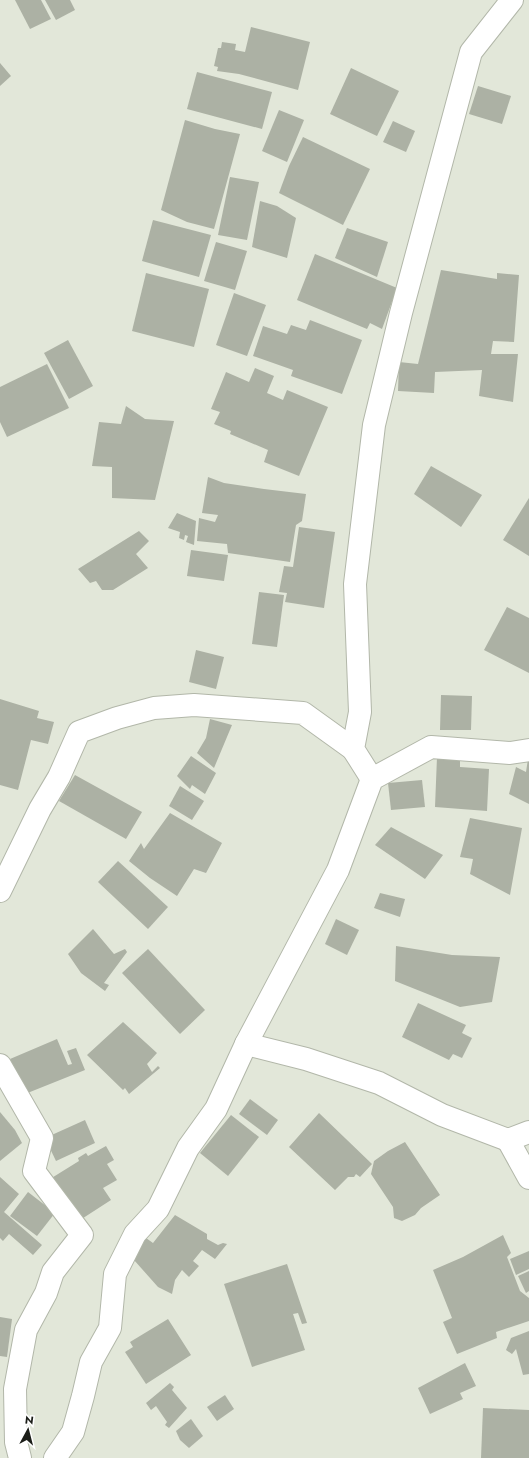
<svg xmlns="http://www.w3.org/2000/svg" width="529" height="1458" viewBox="0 0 529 1458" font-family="Jost,sans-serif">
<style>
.building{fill:#acb1a4}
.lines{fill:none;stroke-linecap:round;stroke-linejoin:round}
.minor-casing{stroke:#b2b7a9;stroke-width:24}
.minor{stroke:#fff;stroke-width:22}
</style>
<rect width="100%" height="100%" fill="#e2e7d9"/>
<g class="building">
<path d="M15 0H41L51 19 30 29Z"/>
<path d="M45 0H70L75 10 56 20Z"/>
<path d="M251 27 310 42 298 90 239 74 217 71 218 67 214 66 218 48H221L222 42 236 44 235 50 245 52Z"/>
<path d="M0 63 11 76 0 86Z"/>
<path d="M351 68 399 91 377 136 330 114Z"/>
<path d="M197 72 272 92 262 129 187 109Z"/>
<path d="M478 86 511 96 502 124 469 114Z"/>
<path d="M279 110 304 120 287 162 262 151Z"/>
<path d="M185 120 215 129 240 134 214 229 187 222 161 210Z"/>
<path d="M393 121 415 131 406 152 383 142Z"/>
<path d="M303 137 370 169 343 225 279 193 289 166Z"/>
<path d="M230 177 259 182 247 240 218 235Z"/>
<path d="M260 201 277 206 296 218 287 258 252 247Z"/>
<path d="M153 220 211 235 199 277 142 261Z"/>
<path d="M347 228 388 242 377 277 335 258Z"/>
<path d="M216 242 247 251 235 290 204 281Z"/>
<path d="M315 254 397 288 382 329 370 323 367 329 297 300Z"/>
<path d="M441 270 497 279V273L519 275 514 342 493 341 491 354H518L513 402 479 396 482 370 435 372 434 393 398 391 399 362 418 364Z"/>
<path d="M146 273 209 289 194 347 132 331Z"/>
<path d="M234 293 266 305 247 356 216 345Z"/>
<path d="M310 320 362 340 342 394 291 376 293 370 253 356 263 326 287 334 291 325 306 330Z"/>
<path d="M68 340 93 386 69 399 44 353Z"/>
<path d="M47 364 69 408 7 437 0 422V387Z"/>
<path d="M255 368 274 376 267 393 283 400 287 390 328 407 299 476 264 462 268 450 230 434 231 431 214 424 220 412 211 409 226 372 249 382Z"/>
<path d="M126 406 145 419 174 421 155 500 112 498V467L92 466 99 422 121 424Z"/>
<path d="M431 466 482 495 461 527 414 494Z"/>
<path d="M208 477 224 483 264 489 306 494 302 521 296 525 290 562 228 553 227 544 197 541 199 518 215 522 218 515 202 513Z"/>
<path d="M529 498V556L503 540Z"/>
<path d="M177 513 196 521 194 545 186 542 188 536 185 535 184 540 179 538 180 532 168 528Z"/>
<path d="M299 527 335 532 324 608 285 602 287 593 279 592 284 566 293 567Z"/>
<path d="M139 531 149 541 136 554 148 568 113 590H102L96 581 90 583 78 569Z"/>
<path d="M191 550 228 555 224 581 187 576Z"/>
<path d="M259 592 284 595 277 647 252 644Z"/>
<path d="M507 607 529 618V673L484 650Z"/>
<path d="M196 650 224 657 216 689 189 682Z"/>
<path d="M441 695 472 696 471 730H440Z"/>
<path d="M0 699 39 711 37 718 54 722 48 744 31 740 18 790 0 785Z"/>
<path d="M210 719 232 725 214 768 197 753 206 738Z"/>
<path d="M191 756 216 773 205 794 192 785 190 789 177 776Z"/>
<path d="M437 757 460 758V767L489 769 487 811 435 807Z"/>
<path d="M528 759H529V804L509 794 516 767 526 772Z"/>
<path d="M75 775 142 812 126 839 59 801Z"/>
<path d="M422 780 425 807 391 810 388 783Z"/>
<path d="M180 786 204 801 192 820 169 806Z"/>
<path d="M170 813 222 843 206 873 194 869 177 896 150 878 129 861 141 843 144 849Z"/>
<path d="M470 818 522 828 510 895 470 874 473 859 460 857Z"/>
<path d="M391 827 443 855 425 879 375 845Z"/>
<path d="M118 861 168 907 148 929 98 882Z"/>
<path d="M380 893 405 899 400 917 374 908Z"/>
<path d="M336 919 359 930 347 955 325 944Z"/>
<path d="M93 929 114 954 125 949 127 952 104 983 109 985 105 991 81 973 68 954Z"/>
<path d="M396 946 452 955 500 957 492 1002 460 1007 395 981Z"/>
<path d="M148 949 205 1010 180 1034 122 973Z"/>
<path d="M418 1003 466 1025 462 1033 472 1038 462 1058 453 1054 449 1060 402 1037Z"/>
<path d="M123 1022 157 1053 147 1064 152 1072 158 1066 160 1068 129 1094 125 1088 123 1090 87 1055Z"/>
<path d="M57 1039 68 1065 72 1064 67 1051 76 1048 85 1070 25 1094 10 1059Z"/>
<path d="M250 1099 278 1120 267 1135 239 1114Z"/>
<path d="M0 1112 15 1130 22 1143 0 1161Z"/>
<path d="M319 1113 372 1164 360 1177 356 1174 354 1177H348L335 1190 289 1147Z"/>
<path d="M231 1115 259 1137 228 1176 200 1153Z"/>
<path d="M85 1120 95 1143 56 1161 45 1138Z"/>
<path d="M405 1142 440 1195 421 1208 415 1215 402 1221 394 1218 393 1207 371 1174 374 1161 388 1151Z"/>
<path d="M106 1146 114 1160 107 1164 117 1180 103 1188 111 1200 77 1222 50 1179 79 1161 78 1158 86 1153 88 1156Z"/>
<path d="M0 1177 19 1194 4 1212 42 1245 33 1255 9 1234 3 1241 0 1238Z"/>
<path d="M28 1192 55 1213 37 1236 10 1216Z"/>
<path d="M175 1215 207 1234V1239L218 1245 223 1243 227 1244 215 1259 202 1250 193 1261 199 1266 189 1277 182 1270 175 1280 172 1294 158 1287 134 1260 135 1250 146 1238 153 1243Z"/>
<path d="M503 1235 511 1253 507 1257 520 1291 529 1298V1321L496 1332 497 1338 457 1354 443 1322 452 1318 433 1270 463 1257Z"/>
<path d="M529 1251V1269L516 1275 510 1259Z"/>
<path d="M287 1264 307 1323 302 1324 298 1313 293 1314 305 1350 252 1367 224 1284Z"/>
<path d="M529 1271V1291L526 1293 518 1276Z"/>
<path d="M0 1317 12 1319 7 1357 0 1356Z"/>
<path d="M168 1319 191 1355 146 1384 125 1352 133 1347 130 1342Z"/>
<path d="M529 1331V1374L523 1375 516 1349 512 1354 506 1350 511 1338Z"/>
<path d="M465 1363 476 1386 460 1393 463 1399 430 1414 418 1388Z"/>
<path d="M170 1383 174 1387 172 1390 187 1408 169 1428 165 1425 167 1422 156 1406 151 1410 146 1403Z"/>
<path d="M225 1395 234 1409 217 1421 207 1407Z"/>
<path d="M483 1408 529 1410V1458H481Z"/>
<path d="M191 1419 203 1436 189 1448 180 1440 176 1431Z"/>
</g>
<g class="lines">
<g class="minor-casing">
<g id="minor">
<path d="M372 779 353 749 360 712 355 584 374 425 401 313 471 52 512 0"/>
<path d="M0 891 40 809 59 777 79 732 117 718 154 708 194 705 303 713 353 749"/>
<path d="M246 1044 306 1059 379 1083 442 1115 508 1140 529 1132"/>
<path d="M0 1065 42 1138 34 1171 82 1235 53 1272 46 1293 26 1330 15 1389 16 1442 20 1458"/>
<path d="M508 1140 529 1178"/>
<path d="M55 1458 73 1432 83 1396 91 1362 110 1328 115 1274 135 1234 158 1209 188 1148 216 1109 246 1044 338 870 372 779 431 747 510 753 529 750"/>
</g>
</g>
<use href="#minor" class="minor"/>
</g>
<g transform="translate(28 1430) rotate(7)" stroke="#ffffff" stroke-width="3" paint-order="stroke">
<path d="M0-3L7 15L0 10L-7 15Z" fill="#1b1d18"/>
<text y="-6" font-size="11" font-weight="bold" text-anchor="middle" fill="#1b1d18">N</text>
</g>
</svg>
